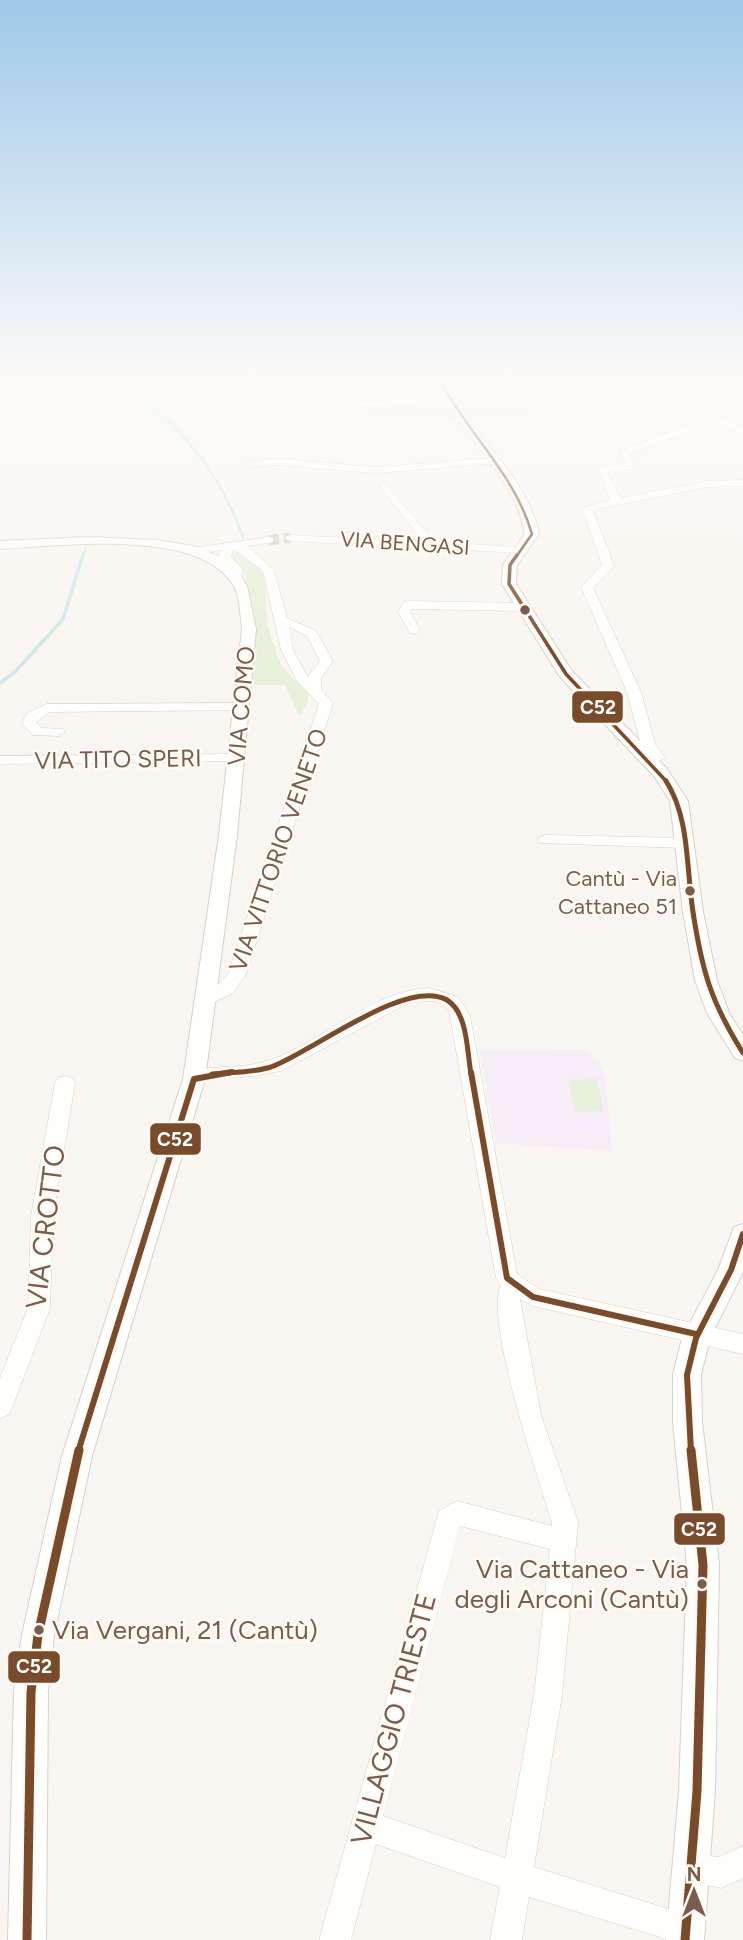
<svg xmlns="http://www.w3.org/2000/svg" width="743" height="1940" viewBox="0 0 743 1940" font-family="Figtree,sans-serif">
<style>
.residential{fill:#f2e8de}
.education{fill:#f6eef6}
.green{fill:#e7f0db}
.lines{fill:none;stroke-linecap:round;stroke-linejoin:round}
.stream-far1{stroke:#d0e8ea;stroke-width:2.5}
.stream{stroke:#d0e8ea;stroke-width:3.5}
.minor-tunnel{stroke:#d9cfc7;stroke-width:10;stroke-dasharray:10 5;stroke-linecap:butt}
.minor-casing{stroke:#d7d1cb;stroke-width:1}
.tertiary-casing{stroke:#d7d1cb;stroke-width:2}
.minor{fill:#fefefd;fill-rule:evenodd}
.tertiary{fill:#fefefd;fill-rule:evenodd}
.bus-1-far4-casing{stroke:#fffaf3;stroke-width:5}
.bus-1-far3-casing{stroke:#fffaf3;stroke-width:7}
.bus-1-far2-casing{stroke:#fffaf3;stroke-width:10}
.bus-1-far1-casing{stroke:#fffaf3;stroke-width:11}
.bus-1-casing{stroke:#fffaf3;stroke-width:14}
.bus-1-far4{stroke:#7a4b2a;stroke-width:2.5}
.bus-1-far3{stroke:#7a4b2a;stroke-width:3.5}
.bus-1-far2{stroke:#7a4b2a;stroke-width:5}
.bus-1-far1{stroke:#7a4b2a;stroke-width:6}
.bus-1{stroke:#7a4b2a;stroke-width:9}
.bus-dot{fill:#7a5c4d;stroke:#fffaf3;stroke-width:2.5}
.labels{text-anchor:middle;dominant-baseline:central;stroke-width:5;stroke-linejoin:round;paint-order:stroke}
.far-street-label{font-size:21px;fill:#7a5c4d;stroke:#fffaf3}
.bus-label{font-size:22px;fill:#7a5c4d;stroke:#fffaf3;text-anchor:end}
.street-label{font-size:24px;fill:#7a5c4d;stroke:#fffaf3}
.near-bus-label{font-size:26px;fill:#7a5c4d;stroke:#fffaf3;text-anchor:end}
.near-street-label{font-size:28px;fill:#7a5c4d;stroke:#fffaf3}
.line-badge{stroke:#fffaf3;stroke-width:2.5}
.badge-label{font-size:19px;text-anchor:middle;font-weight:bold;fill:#fff}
</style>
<rect width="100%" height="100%" fill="#f9f5f0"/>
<g class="residential">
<path d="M355 382H517L552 411 457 420 273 407 366 400Z"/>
<path d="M654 382H743V406H720Z"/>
</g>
<path class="education" d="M584 1049 598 1063 606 1078 612 1151 496 1143 479 1050Z"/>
<g class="green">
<path d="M237 552C268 570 266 575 266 609 266 626 274 647 280 662 285 675 306 686 308 695 309 702 302 710 299 715L285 685H250L254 614 244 572 229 555Z"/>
<path d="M597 1079 604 1111 575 1112 568 1080Z"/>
</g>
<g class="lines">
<g class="stream-far1">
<path d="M177 400 202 388 203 382"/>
<path d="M149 404C192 438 225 486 243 537"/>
<path d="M83 557 85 550"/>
</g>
<path class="stream" d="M0 683 15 672 63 619 83 555"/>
<path class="minor-tunnel" d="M269 540 290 538"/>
<g class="minor-casing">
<g id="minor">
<path d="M648 382H658L681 398 743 428V435L715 422 629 454 635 469 607 472 620 498 707 481 743 480V486L707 487 593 510 614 566 593 588 641 692 655 744 665 758 650 765 643 761 649 756 641 745 627 692 581 587 602 565 582 508 610 500 597 467 625 464 620 451 707 418 675 402Z"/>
<path d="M497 387 525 389 550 400 545 403C504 388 493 392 451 397L448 402 299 411 294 408 299 405 443 397 446 392Z"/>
<path d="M495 458 499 459V463L375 473 280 465 252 467 247 464 252 461 280 459 375 467Z"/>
<path d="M384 482 435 542 520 547 526 550 520 553 290 541 284 538 290 535 423 542 379 485Z"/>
<path d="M269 537 273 538V542L247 546 274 570 287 618 316 631 333 661 321 678V690L333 703 246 974 232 994 206 1005 197 999C206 988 217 989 228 974L319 704 297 681 281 650 263 571 233 549 231 557 243 570 240 580H232L231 571 219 558 221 550 193 554 187 551 193 548ZM289 627 307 636 320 661 308 677 293 650Z"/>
<path d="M408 601 522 603 528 607 522 611 412 609 410 612 420 630 414 634 410 633 398 612 404 602Z"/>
<path d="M241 703 248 707 246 710 50 712 36 722 42 728 63 729 65 732 58 736 33 735 22 723 27 713 47 704Z"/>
<path d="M237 754 242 755V761L0 764V756Z"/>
<path d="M546 835 685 838 693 843 685 848 540 843 538 840 540 837Z"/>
<path d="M429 988 458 997 470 1016 517 1274 539 1289 743 1334V1354L533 1306 520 1299 541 1415 578 1522 562 1695 534 1867 697 1918 702 1929 697 1940H670L529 1897 522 1940H490L500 1887 376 1844 351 1940H319L439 1511 457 1501 552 1526V1522C539 1481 484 1319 501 1285L496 1278 449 1010 436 1001 410 1002 281 1071 254 1076 213 1079 194 1086 187 1084 184 1079 187 1074C215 1063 241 1070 267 1061 322 1043 370 991 429 988ZM460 1526 550 1549 534 1695 505 1858 383 1816Z"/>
<path d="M65 1076 72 1078 75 1083 53 1216 50 1308 12 1408 8 1415 0 1418V1378L28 1308 31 1216 55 1083 58 1078Z"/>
<path d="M743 1846V1878L721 1888 682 1880 678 1869 682 1858 693 1854 719 1857Z"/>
</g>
</g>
<g class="tertiary-casing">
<g id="tertiary">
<path d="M436 382H446C471 438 526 472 539 534L517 565 516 584 572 671 667 769 688 801 703 912 717 980 729 1013 743 1035V1061L735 1058 707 1013 695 980 683 912 670 801 654 776 560 677 502 584 503 565 525 534C514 472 460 438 436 382Z"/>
<path d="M88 537 157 540 193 546 219 556 238 571 247 586 256 629 237 835 205 1079 92 1456 54 1635 48 1692 46 1940H8L14 1692 22 1635 62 1456 183 1079 219 835 242 629C240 613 240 590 228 578 187 529 58 546 0 549V541Z"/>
<path d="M743 1224V1272L710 1338 701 1375 702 1422 719 1565 715 1791 704 1940H666L679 1791 687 1565 673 1422V1375L682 1338 718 1270 734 1227Z"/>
</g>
</g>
<use href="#minor" class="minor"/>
<use href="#tertiary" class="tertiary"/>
<g class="bus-1-far4-casing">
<path id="bus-1-far4" d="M441 382C469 435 515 475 532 534L516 557"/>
</g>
<g class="bus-1-far3-casing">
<path id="bus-1-far3" d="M517 555 510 565 509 584 566 674 667 782"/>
</g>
<g class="bus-1-far2-casing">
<g id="bus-1-far2">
<path d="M666 781C690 818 686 868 693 912 702 971 711 1002 743 1053"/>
<path d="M212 1074C232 1072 252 1073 271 1067 311 1053 406 977 447 1000 468 1013 467 1052 471 1074"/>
</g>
</g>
<g class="bus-1-far1-casing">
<g id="bus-1-far1">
<path d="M471 1072 507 1278 533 1297 696 1334"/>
<path d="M78 1452 194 1079 232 1072"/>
<path d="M691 1452 687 1375 696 1338 731 1270 743 1234"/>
</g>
</g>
<g class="bus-1-casing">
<g id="bus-1">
<path d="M27 1940 31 1692 38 1635 79 1450"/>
<path d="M685 1940 697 1791 703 1565 691 1450"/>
</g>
</g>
<use href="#bus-1-far4" class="bus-1-far4"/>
<use href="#bus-1-far3" class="bus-1-far3"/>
<use href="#bus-1-far2" class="bus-1-far2"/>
<use href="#bus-1-far1" class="bus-1-far1"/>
<use href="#bus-1" class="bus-1"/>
</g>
<linearGradient id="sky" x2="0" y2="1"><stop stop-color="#9ec9e9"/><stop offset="0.58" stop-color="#fcfaf8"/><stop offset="1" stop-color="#fcfaf8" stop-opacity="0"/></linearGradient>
<rect width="743" height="654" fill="url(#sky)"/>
<g class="bus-dot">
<circle cx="525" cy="610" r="6"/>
<circle cx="690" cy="891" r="6"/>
<circle cx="702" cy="1584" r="6"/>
<circle cx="39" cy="1630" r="6"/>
</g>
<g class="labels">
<g class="far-street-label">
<text transform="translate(405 543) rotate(4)">VIA BENGASI</text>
</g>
<g class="bus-label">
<text x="677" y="878">Cantù - Via<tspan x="677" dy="28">Cattaneo 51</tspan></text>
</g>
<g class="street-label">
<text transform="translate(241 706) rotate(-85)">VIA COMO</text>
<text transform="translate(118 759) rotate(-1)">VIA TITO SPERI</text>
<text transform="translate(278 850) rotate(-71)">VIA VITTORIO VENETO</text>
</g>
<g class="near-bus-label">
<text x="689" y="1569">Via Cattaneo - Via<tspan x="689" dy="30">degli Arconi (Cantù)</tspan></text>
<text x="52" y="1630" text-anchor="start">Via Vergani, 21 (Cantù)</text>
</g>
<g class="near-street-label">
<text transform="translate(45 1227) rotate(-83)">VIA CROTTO</text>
<text transform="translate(393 1719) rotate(-75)">VILLAGGIO TRIESTE</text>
</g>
</g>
<g class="line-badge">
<rect x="571" y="690" width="53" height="34" rx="7" fill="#7a4b2a"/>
<rect x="149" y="1122" width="53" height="34" rx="7" fill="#7a4b2a"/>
<rect x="673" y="1512" width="53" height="34" rx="7" fill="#7a4b2a"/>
<rect x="7" y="1650" width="54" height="34" rx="7" fill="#7a4b2a"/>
</g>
<g class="badge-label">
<text x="598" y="714">C52</text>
<text x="175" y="1146">C52</text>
<text x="699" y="1536">C52</text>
<text x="34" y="1673">C52</text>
</g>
<g transform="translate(694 1891)" stroke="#fffaf3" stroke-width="5" paint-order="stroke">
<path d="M0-5L12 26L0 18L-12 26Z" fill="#7a5c4d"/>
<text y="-10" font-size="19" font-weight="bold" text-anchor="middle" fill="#7a5c4d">N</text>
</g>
</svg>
